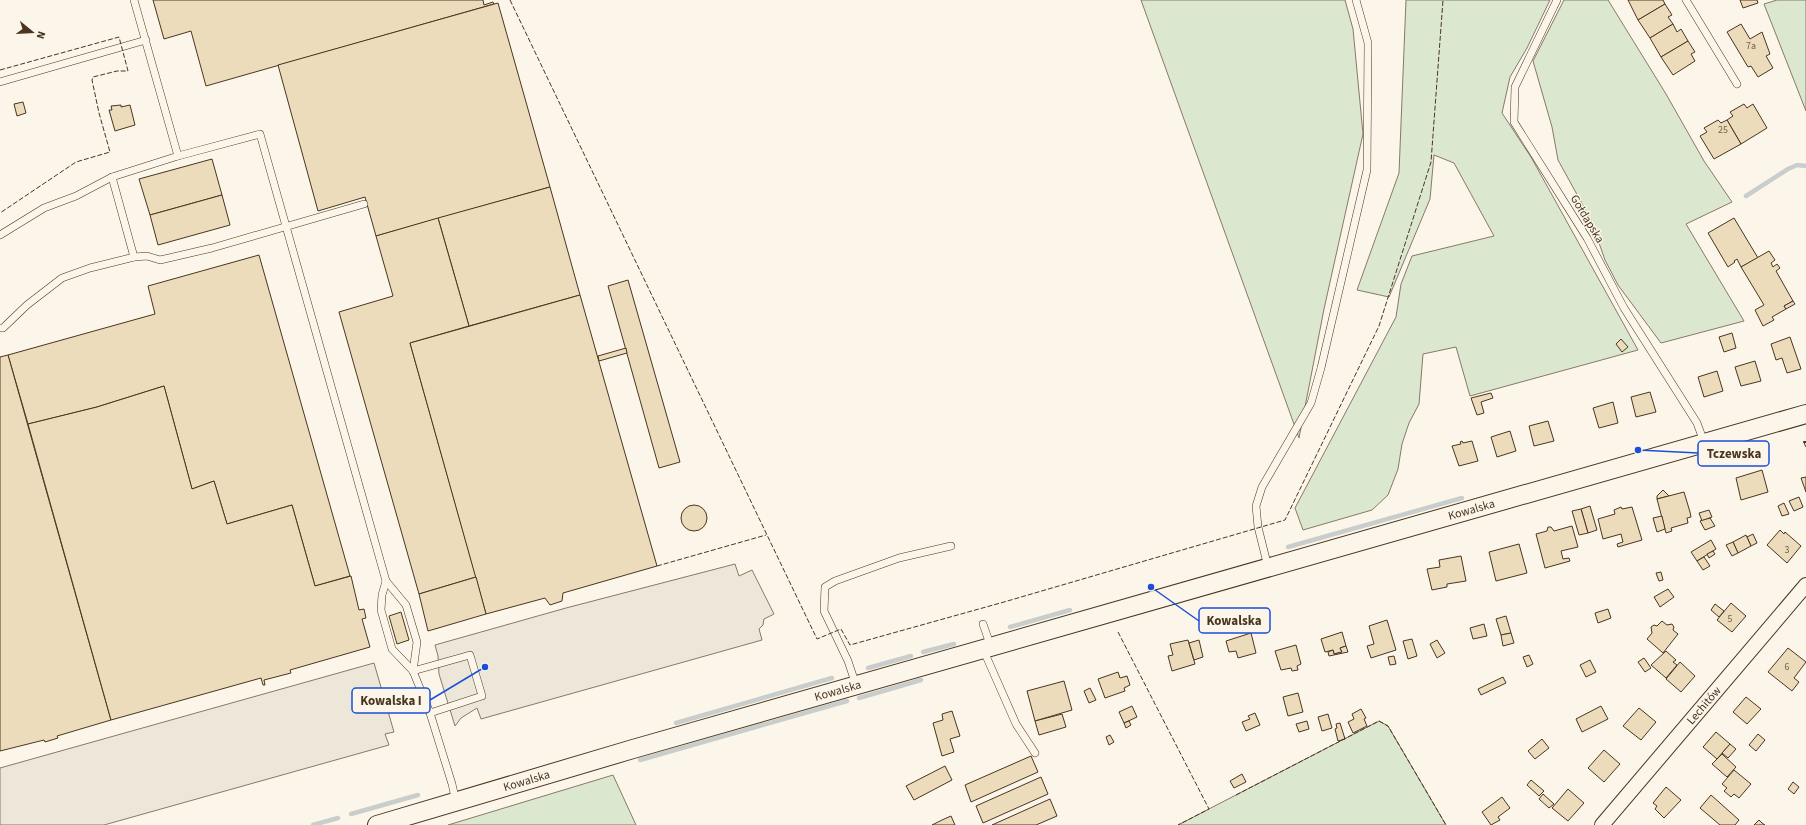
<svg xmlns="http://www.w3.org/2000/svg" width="1806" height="825" viewBox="0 0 1806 825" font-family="'Source Sans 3',sans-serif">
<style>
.green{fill:#dce7d0;stroke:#887966}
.parking{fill:#ede7d9;stroke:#887966}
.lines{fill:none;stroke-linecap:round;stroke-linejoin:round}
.stream{stroke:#c9cecd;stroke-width:4.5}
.building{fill:#ecdcbc;stroke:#4a3520}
.service-casing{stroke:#4a3520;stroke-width:8}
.minor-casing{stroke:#4a3520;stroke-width:16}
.tertiary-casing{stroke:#4a3520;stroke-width:20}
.service{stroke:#fbf6e9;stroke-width:7}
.minor{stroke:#fbf6e9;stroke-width:14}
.tertiary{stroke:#fbf6e9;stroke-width:18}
.fence{stroke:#4a3520;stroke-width:1;stroke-dasharray:5 2;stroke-linecap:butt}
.wall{stroke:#4a3520;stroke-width:2}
.labels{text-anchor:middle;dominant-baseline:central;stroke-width:3;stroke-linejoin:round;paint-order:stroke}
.number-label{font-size:10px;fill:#725f47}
.street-label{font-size:12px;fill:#4a3520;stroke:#fbf6e9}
.leader{fill:none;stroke:#1d4ed8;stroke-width:1.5}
.callout-dot{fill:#1d4ed8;stroke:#fbf6e9;stroke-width:1.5}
.callout{fill:#fbf6e9;stroke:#1d4ed8;stroke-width:1.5}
.callout-label{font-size:13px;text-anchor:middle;font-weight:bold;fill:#4a3520}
</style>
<rect width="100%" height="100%" fill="#fbf6e9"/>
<g class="green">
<path d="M1141 0H1345L1353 29 1363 134 1324 309 1299 438Z"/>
<path d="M1406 0H1550L1527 48 1510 77 1502 113 1531 157 1638 350 1470 396 1456 347 1423 354 1419 404 1409 423 1402 444 1398 469 1388 495 1372 510 1303 530 1295 508 1396 317 1401 284 1412 256 1494 236 1454 163 1434 155 1430 199 1389 297 1357 290 1399 173Z"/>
<path d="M1564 0H1608L1666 94 1704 161 1732 202 1686 224 1744 321 1661 343 1618 285 1605 260 1591 220 1558 160 1552 127 1533 61Z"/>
<path d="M1777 0H1806V111L1764 4Z"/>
<path d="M1379 721 1388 726 1446 825H1178Z"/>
<path d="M613 775 636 825H448Z"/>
</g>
<g class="parking">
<path d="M735 564 739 576 752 570 774 614 764 619 763 625 759 629 762 640 481 719 477 708 461 718 455 726 439 674 438 656 435 645 566 608Z"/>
<path d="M374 663 394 732 385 734 389 745 104 825H0V768Z"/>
</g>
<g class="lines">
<g class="stream">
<path d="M1746 196 1788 169 1797 165 1806 166"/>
<path d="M1288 547 1462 498"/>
<path d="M1010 627 1070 610"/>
<path d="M923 652 954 644"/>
<path d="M868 668 911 656"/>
<path d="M859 698 921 680"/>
<path d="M676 723 832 678"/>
<path d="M640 760 847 701"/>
<path d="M351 814 418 795"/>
<path d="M313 825 338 818"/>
</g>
</g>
<g class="building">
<path d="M153 0H483L484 5 493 2 494 4 206 86 191 31 164 39Z"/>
<path d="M1628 0H1663L1665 4 1638 20Z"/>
<path d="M1740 0H1757L1758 3 1743 8Z"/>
<path d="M498 3 550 187 376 236 365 197 318 211 278 65Z"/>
<path d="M1665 4 1672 15 1668 17 1673 24 1650 38 1638 20Z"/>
<path d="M1673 24 1677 32 1681 29 1688 41 1661 57 1650 38Z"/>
<path d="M1741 24 1750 39 1762 32 1770 54 1766 56 1773 68 1758 77 1751 66 1748 67 1727 32Z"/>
<path d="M1688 41 1695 52 1691 54 1695 61 1673 75 1661 57Z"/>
<path d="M23 102 26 113 17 116 14 104Z"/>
<path d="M1744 104 1747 108 1753 104 1767 128 1741 144 1727 120 1733 116 1730 112Z"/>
<path d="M121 105V107L130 105 135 125 115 131 109 110H112L111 106Z"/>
<path d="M1718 120 1721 123 1727 120 1741 144 1714 159 1700 136 1707 132 1704 128Z"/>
<path d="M212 159 222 195 150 215 139 179Z"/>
<path d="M550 187 580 295 469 326 438 218Z"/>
<path d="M222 195 230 225 158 245 150 215Z"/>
<path d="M438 218 469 326 410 343 476 577 419 594 339 312 393 296 376 236Z"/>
<path d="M1734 218 1758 258 1741 267 1737 259 1734 261 1735 262 1728 267 1708 233Z"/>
<path d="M1769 251 1775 260 1771 263 1773 267 1777 264 1780 268 1776 271 1793 301 1784 306 1786 309 1772 317 1774 320 1763 326 1755 310 1764 305 1741 267Z"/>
<path d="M259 255 350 576 315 586 292 505 227 524 214 481 192 489 164 386 97 407 28 424 8 355 155 314 148 286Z"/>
<path d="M628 280 680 462 659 468 608 286Z"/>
<path d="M580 295 657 566 563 593 562 601 550 605 545 598 486 614 410 343Z"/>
<path d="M1793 301 1795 304 1786 309 1784 306Z"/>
<path d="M1732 333 1736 348 1724 352 1719 337Z"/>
<path d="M1790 337 1801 369 1787 373 1782 358 1776 360 1771 344Z"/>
<path d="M1621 339 1628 347 1622 352 1616 344Z"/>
<path d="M626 348 627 353 599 361 598 356Z"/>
<path d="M8 355 111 720 57 736 58 738 45 742 44 740 0 751V357Z"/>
<path d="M1755 361 1761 381 1741 386 1735 367Z"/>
<path d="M1717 371 1723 391 1704 397 1698 377Z"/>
<path d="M164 386 192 489 214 481 227 524 292 505 315 586 351 576 359 610 364 609 366 618 362 619 370 647 290 670 291 673 264 680 265 685H263L261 678 111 720 28 424 97 407Z"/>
<path d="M1650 392 1656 412 1636 417 1631 397Z"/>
<path d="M1491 393 1493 398 1481 402 1484 413 1477 415 1471 398Z"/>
<path d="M1613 402 1618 423 1599 428 1593 408Z"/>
<path d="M1548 421 1554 441 1534 446 1529 426Z"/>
<path d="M1510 431 1516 451 1497 457 1491 437Z"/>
<path d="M1462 441 1463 443 1472 441 1478 461 1459 466 1452 446 1461 444 1460 442Z"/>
<path d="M1762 470 1768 492 1741 500 1736 478Z"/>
<path d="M1806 477V492L1801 478Z"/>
<path d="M1663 490 1669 496 1657 499V496Z"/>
<path d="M1684 492 1690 512 1691 517 1687 518 1688 523 1671 528 1672 531 1666 533 1657 499Z"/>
<path d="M1799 497 1803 507 1794 511 1789 501Z"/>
<path d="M1784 503 1789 514 1782 516 1778 506Z"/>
<circle cx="694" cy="518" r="13"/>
<path d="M1590 506 1597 530 1588 533 1581 509Z"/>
<path d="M1621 507 1622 509 1632 507 1642 540 1618 547 1617 544 1623 542 1621 534 1603 539 1598 519 1615 514 1614 510Z"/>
<path d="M1581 509 1588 533 1579 535 1572 511Z"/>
<path d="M1709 510 1712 517 1702 521 1699 513Z"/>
<path d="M1662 516 1665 529 1657 532 1653 518Z"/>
<path d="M1710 518 1715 526 1705 530 1700 521Z"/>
<path d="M1572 526 1578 547 1561 551 1563 559 1569 558 1570 561 1545 568 1536 534 1547 531 1548 527H1551L1554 531Z"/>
<path d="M1780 530 1784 534 1785 532 1801 546 1787 563 1767 545Z"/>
<path d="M1753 534 1757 543 1751 546 1747 537Z"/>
<path d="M1746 535 1751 546 1738 553 1733 542Z"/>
<path d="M1711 540 1716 549 1697 561 1691 552Z"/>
<path d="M1733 542 1738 553 1732 556 1726 545Z"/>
<path d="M1519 544 1527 573 1496 581 1489 552Z"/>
<path d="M1713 551 1715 554 1709 558 1707 554Z"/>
<path d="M1461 556 1466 581 1447 584V587L1432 590 1427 569 1440 567 1439 560Z"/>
<path d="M1704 557 1710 566 1703 570 1697 561Z"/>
<path d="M1661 572 1663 580 1659 581 1656 573Z"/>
<path d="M476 577 486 614 428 631 419 594Z"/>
<path d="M1668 589 1674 597 1660 607 1654 597Z"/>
<path d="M1731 603 1746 616 1732 632 1717 620Z"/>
<path d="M1715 604 1724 611 1719 617 1711 610Z"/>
<path d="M1608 609 1611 618 1598 623 1595 613Z"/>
<path d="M401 612 409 640 397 644 389 616Z"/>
<path d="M1506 616 1511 633 1501 635 1496 619Z"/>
<path d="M1387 620 1396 650 1371 658 1367 646 1374 644 1369 626Z"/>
<path d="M1662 621 1667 625 1672 624 1674 627 1673 630 1678 634 1663 653 1647 639 1652 633 1651 627 1654 625 1657 626Z"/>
<path d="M1484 624 1487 636 1473 639 1470 628Z"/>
<path d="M1342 632 1346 646 1340 648 1342 652 1334 654 1333 650 1325 652 1321 639Z"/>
<path d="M1251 633 1256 653 1238 658 1236 651 1229 652 1226 641Z"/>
<path d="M1511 633 1514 643 1503 646 1501 635Z"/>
<path d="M1412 639 1417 656 1408 659 1403 641Z"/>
<path d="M1188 640 1195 664 1172 671 1168 656 1173 655 1170 644Z"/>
<path d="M1199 640 1203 657 1194 660 1189 643Z"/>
<path d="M1437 640 1445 653 1437 658 1430 644Z"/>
<path d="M1296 645 1301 664 1297 666 1298 670 1292 671 1291 668 1281 670 1275 651Z"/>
<path d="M1346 646 1348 652 1329 656 1328 652 1333 650 1334 654 1342 652 1340 648Z"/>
<path d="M1788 648 1806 662 1794 678 1799 682 1792 691 1768 672Z"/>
<path d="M1666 651 1676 660 1673 662 1677 665 1666 678 1651 665Z"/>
<path d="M1529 655 1533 664 1527 667 1523 657Z"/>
<path d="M1394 656 1396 664 1390 665 1388 657Z"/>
<path d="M1644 658 1651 668 1645 672 1638 662Z"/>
<path d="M1590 660 1596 672 1586 677 1580 665Z"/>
<path d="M1680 662 1695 676 1681 692 1666 679Z"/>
<path d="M1118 672 1120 678 1127 676 1130 685 1124 688 1125 691 1105 698 1098 679Z"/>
<path d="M1503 677 1506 683 1481 695 1478 689Z"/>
<path d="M1064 681 1072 710 1035 721 1027 691Z"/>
<path d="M1090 688 1096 700 1089 703 1084 691Z"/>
<path d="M1298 693 1303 712 1288 716 1283 697Z"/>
<path d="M1746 697 1761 709 1747 724 1733 712Z"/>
<path d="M1132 706 1137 717 1124 723 1119 712Z"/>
<path d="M1601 706 1608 719 1582 732 1576 719Z"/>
<path d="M1639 708 1656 722 1641 740 1623 726Z"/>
<path d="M1361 709 1366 718 1364 719 1367 726 1353 733 1348 722 1354 719 1352 714Z"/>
<path d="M952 711 960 736 950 739 954 752 942 756 933 723 943 720 942 714Z"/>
<path d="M1255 713 1260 725 1246 731 1242 722 1250 719 1248 716Z"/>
<path d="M1062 714 1066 727 1039 735 1035 721Z"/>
<path d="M1328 714 1332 728 1322 731 1318 717Z"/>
<path d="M1129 721 1131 725 1126 728 1124 723Z"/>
<path d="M1307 721 1309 729 1299 732 1296 724Z"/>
<path d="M1340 723 1345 739 1338 741 1335 729 1337 728 1336 724Z"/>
<path d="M1716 732 1730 744 1717 759 1703 747Z"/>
<path d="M1758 734 1765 740 1756 751 1749 745Z"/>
<path d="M1110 735 1114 742 1109 745 1106 737Z"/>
<path d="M1542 739 1549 748 1535 759 1528 751Z"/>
<path d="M1730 744 1736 749 1728 758 1722 753Z"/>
<path d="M1604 750 1620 764 1604 782 1588 768Z"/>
<path d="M1722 754 1736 767 1727 777 1712 764Z"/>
<path d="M1031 756 1038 772 971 802 965 785Z"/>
<path d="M945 766 952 780 914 800 906 786Z"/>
<path d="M1734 770 1751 784 1739 798 1734 794 1731 797 1724 791 1727 788 1722 784Z"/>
<path d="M1242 774 1246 782 1234 788 1230 781Z"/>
<path d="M1041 777 1048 794 983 823 976 806Z"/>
<path d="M1531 780 1544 791 1539 796 1527 785Z"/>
<path d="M1793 782 1799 787 1794 794 1788 789Z"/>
<path d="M1666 787 1681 800 1664 818 1655 809 1657 806 1653 803Z"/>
<path d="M1568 789 1584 803 1568 821 1552 808Z"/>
<path d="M1543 794 1554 804 1549 808 1539 799Z"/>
<path d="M1711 795 1739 820 1735 825H1720L1700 808Z"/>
<path d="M1502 797 1510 808 1498 817 1500 820 1491 825 1482 812Z"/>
<path d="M1050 799 1057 816 1036 825H992Z"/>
<path d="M951 816 955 825H932L942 820Z"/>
<path d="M1759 820 1762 823 1765 825H1754Z"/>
</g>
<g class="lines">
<g class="service-casing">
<g id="service">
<path d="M134 0 178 156"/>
<path d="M1557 0 1515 87 1514 122 1587 238 1624 308 1697 423 1704 442"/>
<path d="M1686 0 1737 84"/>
<path d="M0 82 146 40"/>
<path d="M112 177 134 257"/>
<path d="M0 235 44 208 76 196 112 177 178 156 260 134 386 581 406 605 417 642 413 671"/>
<path d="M0 328H3L27 305 62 278 90 268 134 257 147 256 160 260 212 248 364 204"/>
<path d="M1268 567 1258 527 1256 506 1262 487 1311 403 1321 368 1367 170 1368 43 1356 0"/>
<path d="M386 581 382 595 381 610 392 649 413 671 430 713 452 784 456 802"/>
<path d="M983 624 991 647"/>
<path d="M983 649 1016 724 1035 753"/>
<path d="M413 671 470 655 482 696 430 713"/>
<path d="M856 685 848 661 824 611 825 587 835 581 899 558 951 546"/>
</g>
</g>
<g class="minor-casing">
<g id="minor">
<path id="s1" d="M1602 825 1806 585"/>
</g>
</g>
<g class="tertiary-casing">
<g id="tertiary">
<path id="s2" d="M377 825 633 749 1806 414"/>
</g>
</g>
<use href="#service" class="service"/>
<use href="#minor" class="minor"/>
<use href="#tertiary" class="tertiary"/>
<g class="fence">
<path d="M510 0 817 639 841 629 850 645 1004 602 1285 520 1379 326 1431 162 1443 0"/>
<path d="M0 70 119 37 128 71H117L93 77 92 80 99 113 110 152 76 162 0 213"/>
<path d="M1804 442 1806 448"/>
<path d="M657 566 766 535"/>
<path d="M1118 632 1209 809 1178 825"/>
<path d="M1236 795 1379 721 1388 726 1446 825"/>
</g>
<path class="wall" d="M1804 442H1806"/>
</g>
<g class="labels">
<g class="number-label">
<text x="1751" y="46">7a</text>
<text x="1723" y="130">25</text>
<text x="1787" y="550">3</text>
<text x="1730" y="619">5</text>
<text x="1787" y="667">6</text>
</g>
<g class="street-label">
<text transform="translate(1587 219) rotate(59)">Gołdapska</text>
<text stroke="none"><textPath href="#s2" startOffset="1139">Kowalska</textPath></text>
<text stroke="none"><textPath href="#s2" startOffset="480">Kowalska</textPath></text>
<text stroke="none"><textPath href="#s1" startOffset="157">Lechitów</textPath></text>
<text stroke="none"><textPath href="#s2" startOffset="156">Kowalska</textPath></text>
</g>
</g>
<path class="leader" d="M1638 450L1698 453M1151 587L1199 621M485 667L430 700"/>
<g class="callout-dot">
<circle cx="1638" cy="450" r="4"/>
<circle cx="1151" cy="587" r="4"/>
<circle cx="485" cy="667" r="4"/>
</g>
<g class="callout">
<rect x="1698" y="441" width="71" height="25" rx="4"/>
<rect x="1199" y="608" width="71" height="25" rx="4"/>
<rect x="352" y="688" width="78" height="25" rx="4"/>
</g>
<g class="callout-label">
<text x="1734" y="458">Tczewska</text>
<text x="1234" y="625">Kowalska</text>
<text x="391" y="705">Kowalska I</text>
</g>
<g transform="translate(32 32) rotate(108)" stroke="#fbf6e9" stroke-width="3" paint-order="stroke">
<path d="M0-3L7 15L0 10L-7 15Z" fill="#4a3520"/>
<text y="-6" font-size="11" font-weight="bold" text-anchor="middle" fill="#4a3520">N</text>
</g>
</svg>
